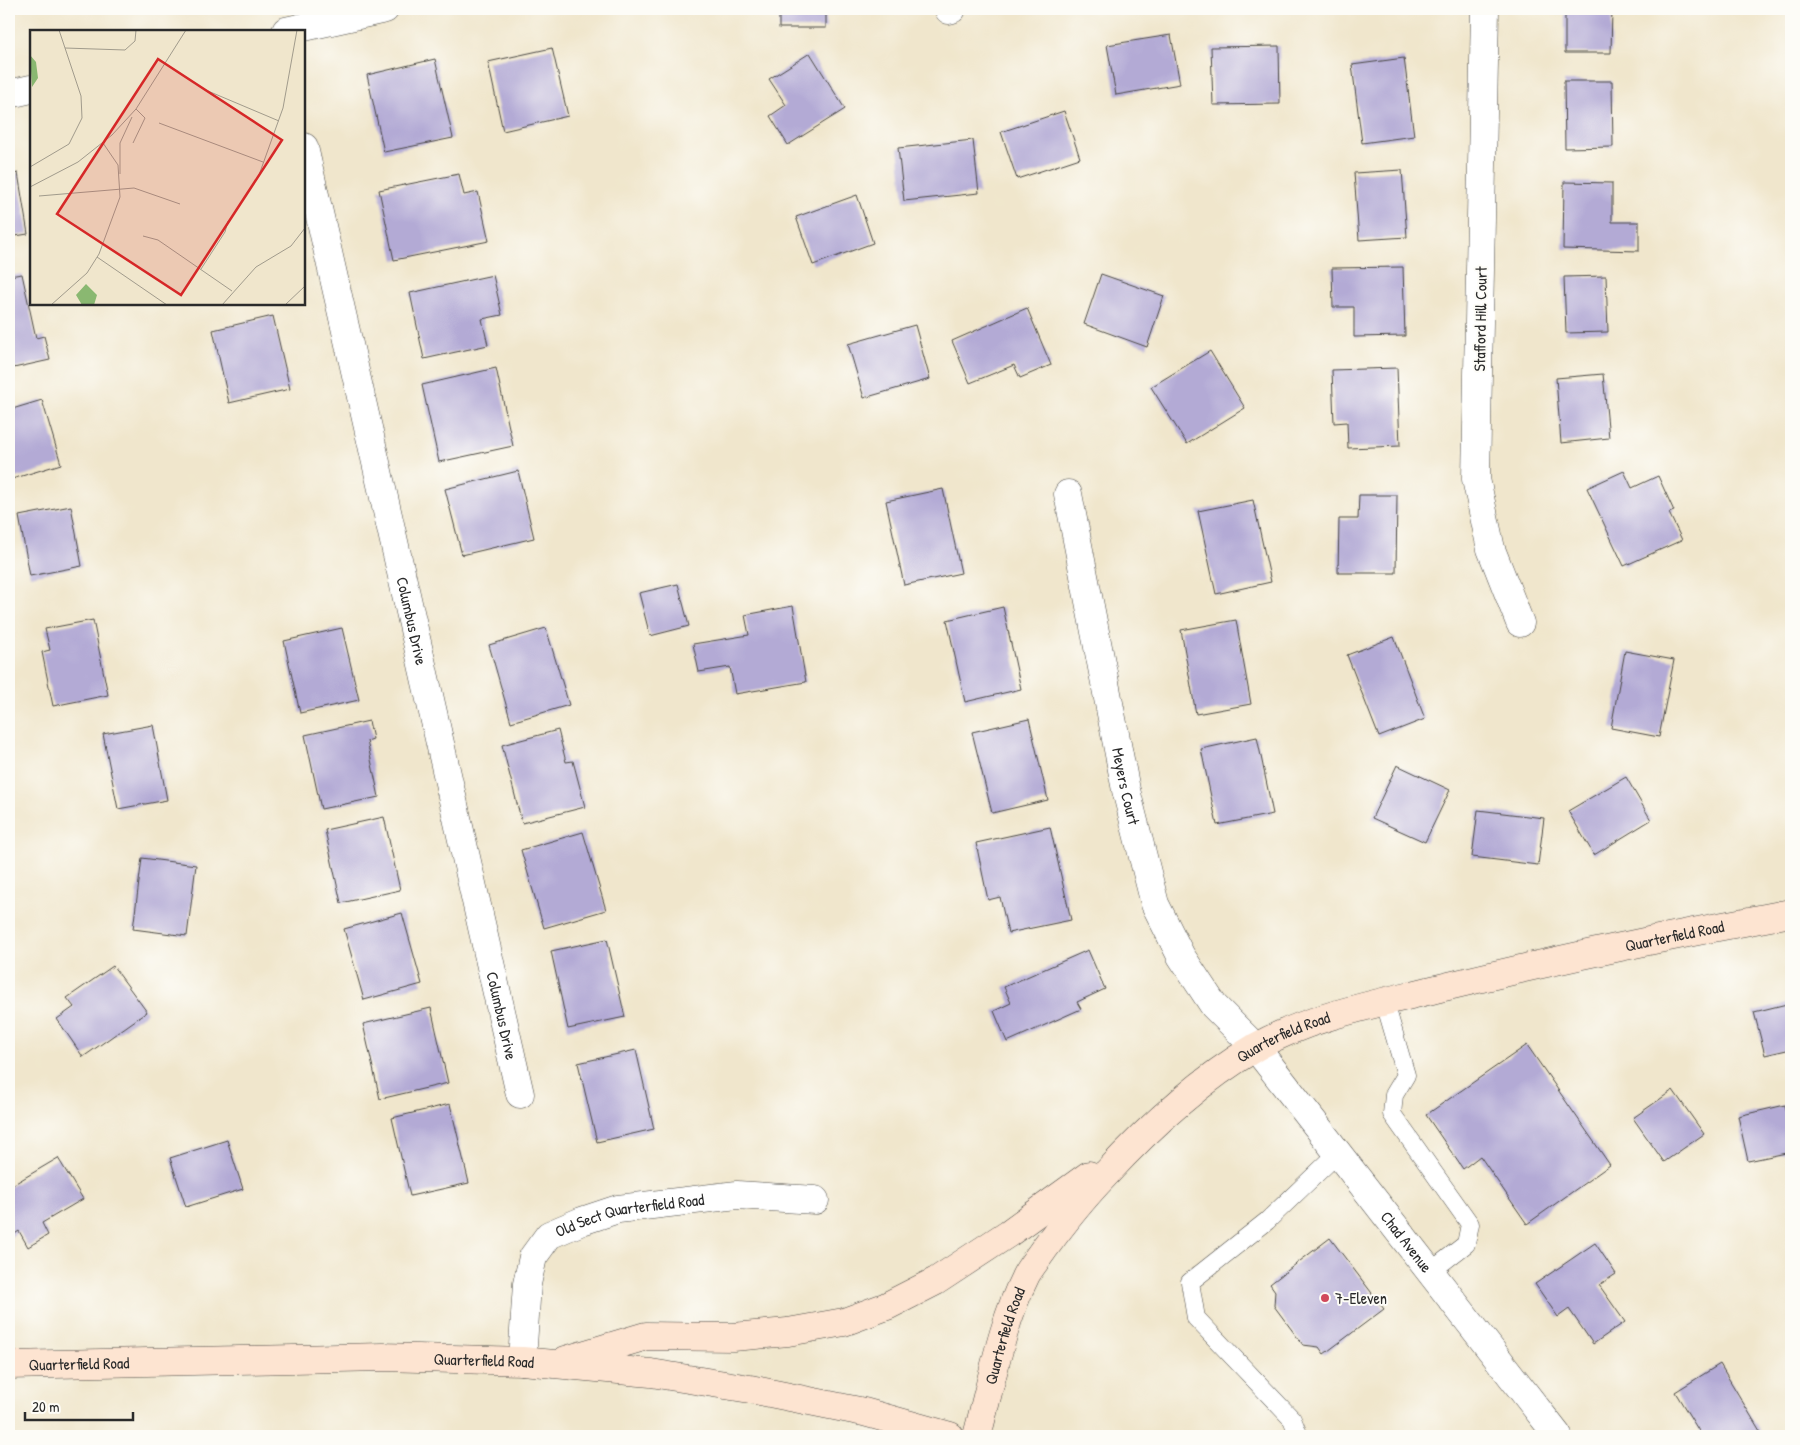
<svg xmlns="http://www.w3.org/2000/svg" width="1800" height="1445" viewBox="0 0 1800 1445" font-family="'Patrick Hand',sans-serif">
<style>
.building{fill:#b3aad5}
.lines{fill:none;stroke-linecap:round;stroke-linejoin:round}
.lane-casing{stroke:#494743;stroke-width:19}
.street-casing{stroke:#494743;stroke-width:29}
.secondary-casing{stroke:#494743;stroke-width:29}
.lane{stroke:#fff;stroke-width:18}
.street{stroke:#fff;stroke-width:28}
.secondary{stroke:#fde4d1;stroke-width:28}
.poi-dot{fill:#d1495b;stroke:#fdfcf7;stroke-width:2}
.labels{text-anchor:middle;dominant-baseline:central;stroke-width:4;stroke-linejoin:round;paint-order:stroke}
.street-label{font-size:16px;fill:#2b2b2b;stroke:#fdfcf7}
.poi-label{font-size:16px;fill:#2b2b2b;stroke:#fdfcf7;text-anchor:start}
.inset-road{fill:none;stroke:#a19b8c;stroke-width:1}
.view{fill:#d62828;fill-opacity:0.15;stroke:#d62828;stroke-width:2.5}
.inset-edge{fill:none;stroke:#2b2b2b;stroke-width:2.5}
</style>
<rect width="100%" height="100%" fill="#fdfcf7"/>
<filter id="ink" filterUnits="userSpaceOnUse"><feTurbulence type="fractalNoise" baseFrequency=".02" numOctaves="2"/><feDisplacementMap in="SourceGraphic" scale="10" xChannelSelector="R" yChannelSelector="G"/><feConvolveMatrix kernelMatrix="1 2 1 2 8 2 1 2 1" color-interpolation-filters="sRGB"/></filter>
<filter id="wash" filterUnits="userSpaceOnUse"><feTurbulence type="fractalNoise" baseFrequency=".0096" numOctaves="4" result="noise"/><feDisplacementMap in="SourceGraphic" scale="20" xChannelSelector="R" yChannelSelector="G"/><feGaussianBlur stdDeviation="1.12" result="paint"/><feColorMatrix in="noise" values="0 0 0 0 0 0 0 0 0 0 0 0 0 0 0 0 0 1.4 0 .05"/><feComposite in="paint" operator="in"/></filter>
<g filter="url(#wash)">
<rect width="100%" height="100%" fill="#f0e6cc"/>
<g id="blocks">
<g class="building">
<rect x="779" y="9" width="47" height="19"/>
<path d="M1565 9H1612L1611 53H1565Z"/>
<path d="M1171 35 1180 84 1116 95 1107 45Z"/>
<path d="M1279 46 1280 104 1213 105 1211 47Z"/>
<path d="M552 48 568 116 503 131 488 62Z"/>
<path d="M810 53 845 109 788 145 770 116 786 105 769 79Z"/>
<path d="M1404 58 1414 136 1362 143 1352 65Z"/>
<path d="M435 59 453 138 384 152 367 75Z"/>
<path d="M1564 81H1612L1613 147 1565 148Z"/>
<path d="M1064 111 1080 158 1017 179 1001 132Z"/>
<path d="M973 140 979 193 904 201 898 148Z"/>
<path d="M1402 170 1407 237 1359 240 1354 173Z"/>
<path d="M18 173 28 234 9 237V175Z"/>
<path d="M459 174 464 195 478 192 489 241 394 260 379 190Z"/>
<path d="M1564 182 1612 183V222H1639V251L1563 249Z"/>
<path d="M857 195 873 243 813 265 796 217Z"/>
<path d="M1403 267 1405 336 1354 337V307H1333L1332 268Z"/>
<path d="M22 274 36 338 44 336 50 360 9 369V276Z"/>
<path d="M1101 274 1164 296 1147 347 1084 324Z"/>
<path d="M493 275 502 315 482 319 488 345 424 359 410 293Z"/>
<path d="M1606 276 1608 332 1566 333 1564 277Z"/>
<rect x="1788" y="306" width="3" height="25"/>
<path d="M1027 308 1051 365 1020 378 1014 365 970 383 952 341Z"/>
<path d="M273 316 290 389 229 403 213 330Z"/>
<path d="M915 325 930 379 864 398 848 344Z"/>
<path d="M1210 351 1245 408 1187 444 1151 387Z"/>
<path d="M496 368 513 446 439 462 422 385Z"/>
<path d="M1397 368 1400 446 1348 448 1347 422 1334 423 1332 370Z"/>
<path d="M1603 374 1609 438 1561 443 1556 378Z"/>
<path d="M42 400 61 464 12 479 9 466V410Z"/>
<path d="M518 471 534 538 462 555 445 489Z"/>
<path d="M1624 471 1632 488 1658 476 1674 511 1669 513 1682 540 1624 566 1587 488Z"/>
<path d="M943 489 961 573 904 585 886 501Z"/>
<path d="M1359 495H1397L1396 573H1338L1339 519H1358Z"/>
<path d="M1253 500 1271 582 1216 594 1198 511Z"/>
<path d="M71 506 82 566 30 576 19 516Z"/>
<path d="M678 584 689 626 650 636 639 593Z"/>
<path d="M793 606 806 682 735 694 730 667 699 672 693 644 749 635 745 615Z"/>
<path d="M1003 607 1021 689 965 702 947 620Z"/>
<path d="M93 620 108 695 53 706 42 652 50 650 45 629Z"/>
<path d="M1236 620 1251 704 1196 714 1181 630Z"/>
<path d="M342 628 359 700 300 713 284 641Z"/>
<path d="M546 628 569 705 511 722 489 645Z"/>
<path d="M1394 637 1425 719 1379 737 1347 655Z"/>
<path d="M1625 651 1674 660 1659 737 1611 728Z"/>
<path d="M1029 719 1048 800 992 813 972 732Z"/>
<path d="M369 721 373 739 367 741 379 797 321 809 305 735Z"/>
<path d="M153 725 167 800 118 809 103 734Z"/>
<path d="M558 730 566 762 573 761 585 807 522 823 502 745Z"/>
<path d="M1257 737 1273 814 1217 825 1201 749Z"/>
<path d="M1397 765 1450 790 1425 842 1372 818Z"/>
<path d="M1626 777 1651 820 1594 855 1568 811Z"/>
<path d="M1478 810 1544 818 1538 865 1472 857Z"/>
<path d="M384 817 400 890 341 903 325 830Z"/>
<path d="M1050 827 1071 920 1008 933 1000 897 988 900 976 843Z"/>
<path d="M583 832 606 910 544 928 521 850Z"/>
<path d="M142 858 196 865 187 936 133 929Z"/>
<path d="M402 913 422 984 364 1000 344 929Z"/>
<path d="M607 939 625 1017 568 1029 551 951Z"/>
<path d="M1088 950 1105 989 1077 1002 1081 1009 1007 1042 994 1011 1011 1003 1004 987Z"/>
<path d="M113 966 147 1012 83 1057 57 1019 74 1007 67 998Z"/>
<path d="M1791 1003V1049L1765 1055 1754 1012Z"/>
<path d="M431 1008 448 1083 380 1099 363 1024Z"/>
<path d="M1527 1045 1610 1165 1527 1224 1480 1156 1463 1169 1426 1115Z"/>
<path d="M636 1050 654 1129 597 1142 578 1063Z"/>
<path d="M1673 1090 1704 1134 1664 1162 1633 1118Z"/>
<path d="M450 1104 469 1183 410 1196 392 1118Z"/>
<path d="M1785 1105 1791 1133V1152L1748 1161 1738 1116Z"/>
<path d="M227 1140 243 1189 186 1207 170 1158Z"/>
<path d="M58 1158 83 1199 42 1223 48 1235 28 1247 19 1231 9 1238V1187Z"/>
<path d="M1330 1238 1384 1309 1324 1354 1319 1347 1303 1345 1274 1306 1275 1291 1270 1284Z"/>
<path d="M1595 1243 1616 1274 1599 1285 1625 1322 1593 1344 1569 1309 1558 1317 1535 1284Z"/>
<path d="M1720 1364 1763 1436H1702L1675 1392Z"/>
</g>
</g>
</g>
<g filter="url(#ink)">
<use href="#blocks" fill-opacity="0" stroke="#494743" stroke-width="1"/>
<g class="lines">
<g class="lane-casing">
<g id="lane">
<path d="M1385 1003 1406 1075 1394 1095 1392 1114 1470 1224 1466 1244 1430 1272"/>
<path d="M1299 1436 1292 1419 1196 1318 1190 1282 1267 1221 1338 1153"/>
</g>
</g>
<g class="street-casing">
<g id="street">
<path d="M1485 9 1476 479 1491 549 1520 623"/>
<path d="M949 10 952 9"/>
<path d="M286 31 385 9"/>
<path d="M9 94 31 89"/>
<path id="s1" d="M304 147 520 1094"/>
<path id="s2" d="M1068 494 1126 790 1155 904 1181 956 1214 1006 1256 1048 1558 1436"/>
<path id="s3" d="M522 1361 527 1284 533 1257 549 1235 582 1221 618 1209 737 1195 815 1200"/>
</g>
</g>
<g class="secondary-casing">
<g id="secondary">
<path d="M566 1360 646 1336 733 1337 788 1332 844 1322 887 1306 936 1281 1009 1233 1089 1175"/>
<path id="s4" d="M9 1365 383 1357 522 1361 651 1373 750 1389 864 1412 950 1436"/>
<path id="s5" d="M977 1436C991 1384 1002 1323 1026 1275 1031 1266 1038 1258 1044 1249 1063 1223 1082 1199 1104 1176 1149 1127 1199 1081 1256 1047 1311 1016 1376 1004 1436 989 1554 960 1672 935 1791 913"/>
</g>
</g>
<use href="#lane" class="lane"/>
<use href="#street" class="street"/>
<use href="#secondary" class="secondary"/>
</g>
</g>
<circle class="poi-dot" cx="1325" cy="1298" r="5"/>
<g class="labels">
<g class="street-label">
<text transform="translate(1480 319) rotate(-89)">Stafford Hill Court</text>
<text stroke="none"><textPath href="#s1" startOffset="486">Columbus Drive</textPath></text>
<text stroke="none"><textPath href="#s2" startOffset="298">Meyers Court</textPath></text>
<text stroke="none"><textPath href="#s5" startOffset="929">Quarterfield Road</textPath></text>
<text stroke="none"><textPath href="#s1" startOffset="891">Columbus Drive</textPath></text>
<text stroke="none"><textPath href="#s5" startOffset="524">Quarterfield Road</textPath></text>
<text stroke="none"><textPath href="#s3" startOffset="216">Old Sect Quarterfield Road</textPath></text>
<text stroke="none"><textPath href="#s2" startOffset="842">Chad Avenue</textPath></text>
<text stroke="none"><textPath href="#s5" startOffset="104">Quarterfield Road</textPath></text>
<text stroke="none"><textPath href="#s4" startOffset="475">Quarterfield Road</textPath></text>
<text stroke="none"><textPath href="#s4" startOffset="70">Quarterfield Road</textPath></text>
</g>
<g class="poi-label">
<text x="1335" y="1298">7-Eleven</text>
</g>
</g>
<g transform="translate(30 30)">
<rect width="275" height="275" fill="#f0e6cc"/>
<path d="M0 25 6 32 8 48 2 57ZM56 254 67 265 64 275H52L46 265Z" fill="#8ab871"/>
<path class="inset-road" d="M35 18 95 20 105 11 106 0M178 61 249 91M129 93 233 132M103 113 115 88 106 79M0 137 39 114 52 88 51 66 29 0M90 144V113L102 87M229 145 253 78 267 0M0 157 48 132 82 105 106 79 156 0M9 166 104 158 150 174M113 206 128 210 202 261M67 227 137 275M171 239 195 202 198 191M21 275 57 243 69 224 90 167 88 135 73 113M192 275 226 237 261 216 275 198M255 275 275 256"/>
<path class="view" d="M128 29 252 110 151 265 27 184Z"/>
<rect width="275" height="275" class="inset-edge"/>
</g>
<rect width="1800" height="1445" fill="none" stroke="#fdfcf7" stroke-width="30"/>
<path d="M25 1412v8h108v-8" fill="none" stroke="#2b2b2b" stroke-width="2.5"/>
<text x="32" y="1412" font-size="15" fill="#2b2b2b" stroke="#fdfcf7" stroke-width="4" paint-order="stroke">20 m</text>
</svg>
